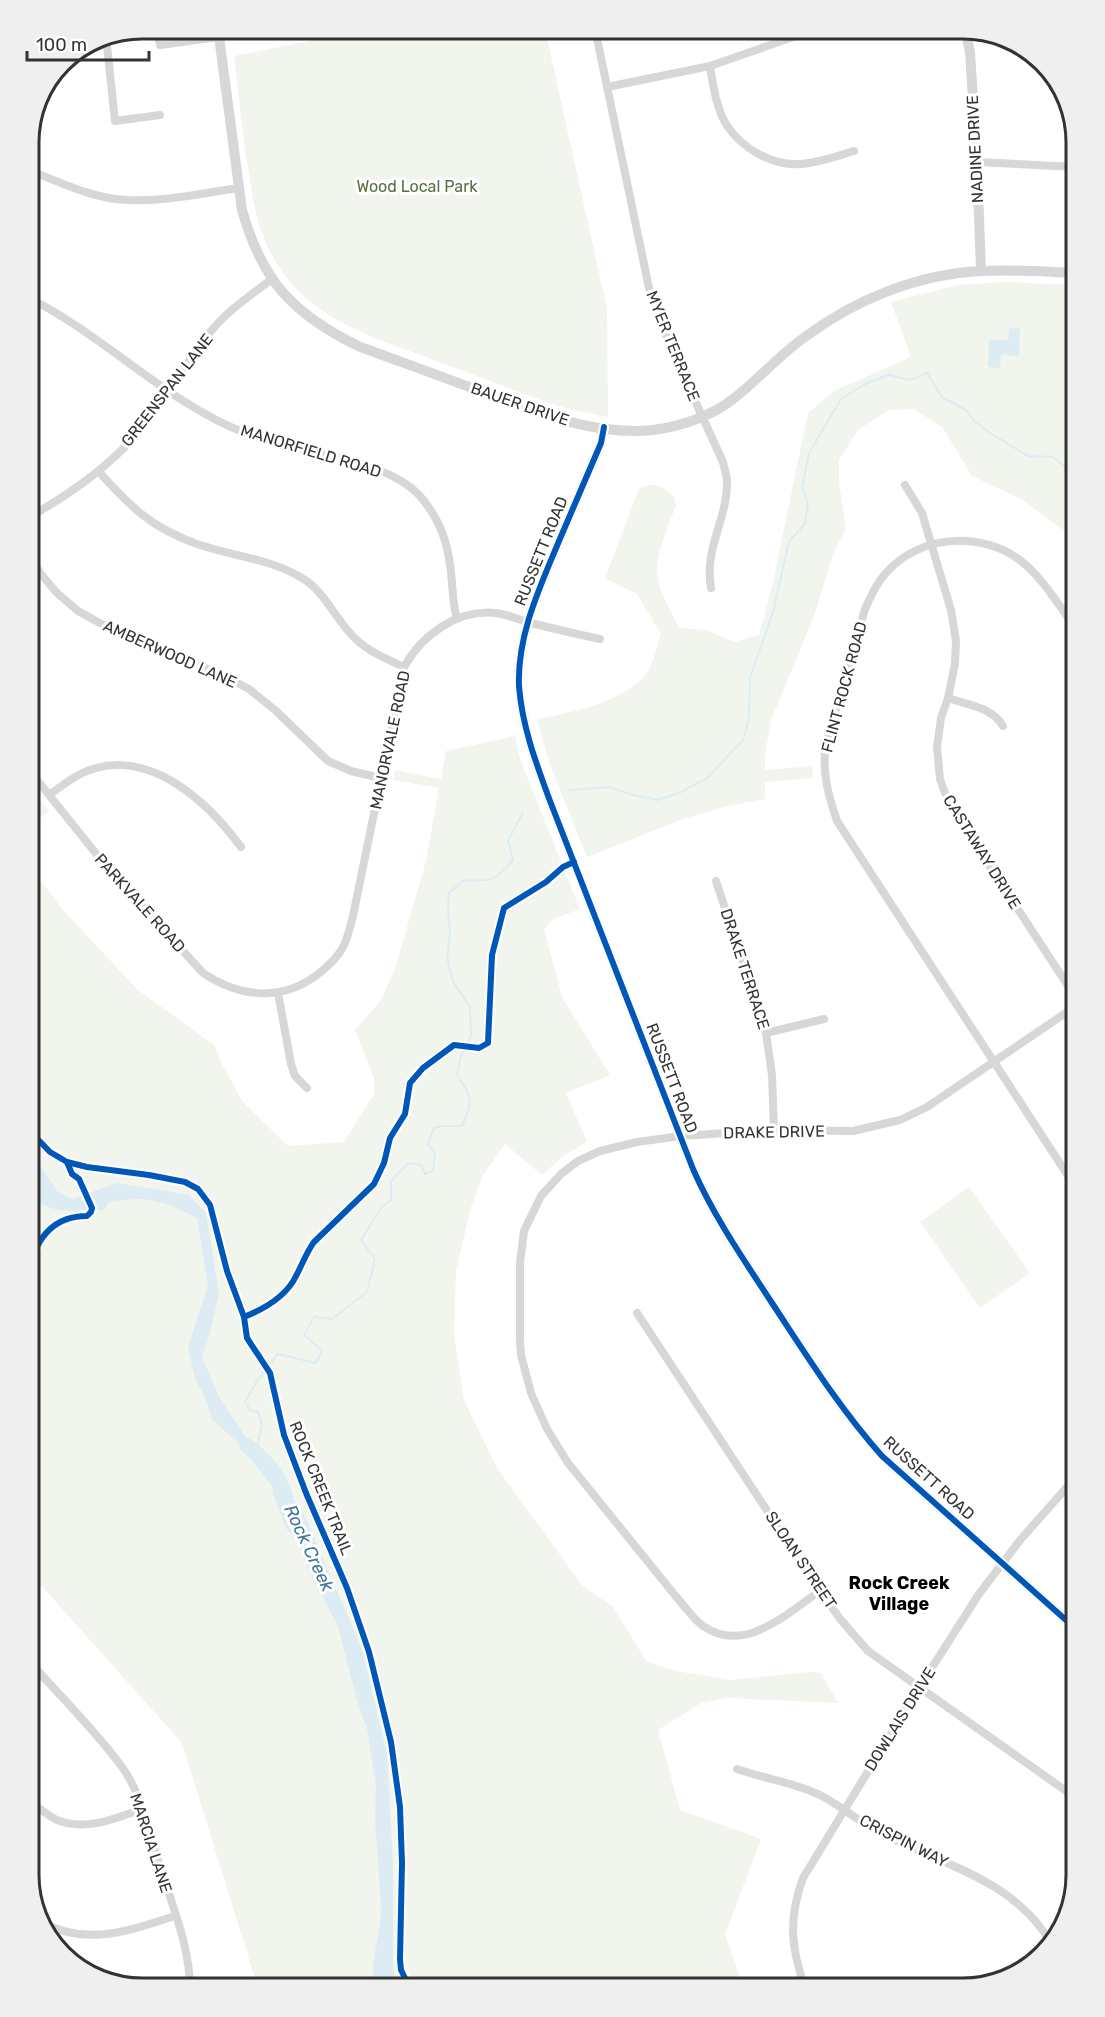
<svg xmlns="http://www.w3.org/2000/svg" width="1105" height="2017" viewBox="0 0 1105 2017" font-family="Rubik,sans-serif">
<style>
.green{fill:#f1f5ed}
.water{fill:#ddebf3}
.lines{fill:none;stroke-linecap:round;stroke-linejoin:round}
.stream{stroke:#ddebf3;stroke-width:2}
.river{stroke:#ddebf3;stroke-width:15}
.minor{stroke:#d7d7d7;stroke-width:8}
.tertiary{stroke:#d7d7d7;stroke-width:10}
.cycleway-casing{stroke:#fff;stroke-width:10}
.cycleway{stroke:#0057b8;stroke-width:6}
.labels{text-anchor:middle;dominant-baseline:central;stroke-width:6;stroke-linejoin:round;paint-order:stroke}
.street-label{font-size:16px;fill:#333;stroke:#fff}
.park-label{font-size:16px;fill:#56703f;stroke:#fff}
.water-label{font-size:18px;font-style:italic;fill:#3f7597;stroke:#fff}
.neighbourhood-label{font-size:18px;font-weight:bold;fill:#000;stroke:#fff}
.rim{fill:none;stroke:#333;stroke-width:3}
</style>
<rect width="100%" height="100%" fill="#fff"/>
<g class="green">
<path d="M372 29H545L607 309 608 417 568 409 549 403C509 388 469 373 429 358 359 332 293 313 263 236 255 216 253 195 249 174 242 135 239 95 234 56Z"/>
<path d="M1005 282 1076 285V545L1065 531 1021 499 972 476 943 428 914 409 889 410 858 430 839 460V483L846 529 834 551 814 616 771 720 765 755V770L812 766 813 778 765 782V799L727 806 683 819 587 857 549 762 537 719C573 712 623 703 647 673 654 663 657 645 661 634L637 594 605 578 639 489C654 480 661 487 674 496L676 505C669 525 657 550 657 572 658 591 671 611 679 628L706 630 734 642 759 635 772 587 808 413 834 391 911 357 891 302 958 285Z"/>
<path d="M515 736 520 759 580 909 554 919 544 929 562 997 610 1075 566 1093 587 1142 563 1156 542 1175 505 1144 483 1175 471 1207 456 1270 454 1335 464 1400 497 1468 582 1585 613 1607 647 1662 676 1671 730 1680 810 1672 821 1673 838 1703 728 1698 701 1703 658 1730 680 1810 761 1839 725 1935 744 1988H258L182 1743 29 1572V865L63 910 138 990 214 1045 222 1064 242 1101 288 1146 344 1142 374 1094V1078L355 1030 381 1000 395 969 426 861 439 788 393 780 395 770 441 779 446 751Z"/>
<path d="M37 796 49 811 29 827V803Z"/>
<path d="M969 1187 1030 1273 980 1308 920 1222Z"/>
</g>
<g class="water">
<path d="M1009 328 1020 329 1019 356 1001 355 1000 368 988 367 989 340H1008Z"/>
<path d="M29 1151 44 1171 57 1191 72 1199 117 1183 189 1195 206 1213 219 1293 210 1334 202 1357 218 1395 245 1436 302 1510 362 1649 387 1754 393 1863V1967L396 1980 400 1988H378L373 1981V1963L380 1925 381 1906 375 1819 376 1786 367 1729 357 1700 338 1626 308 1569 299 1543 286 1528 273 1494 272 1486 238 1443 212 1419 206 1400 195 1378 188 1347 208 1286 197 1219C181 1208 158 1199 138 1199 129 1199 119 1201 109 1202L104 1210C77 1209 37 1219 29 1184 26 1174 29 1161 29 1151Z"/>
</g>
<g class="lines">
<g class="stream">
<path d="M569 790 610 787 629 794 658 800 681 792 707 778 743 740 749 718 750 678 774 609 789 541 805 524 808 503 802 488 809 453 841 399 865 384 888 375 911 380 927 373 942 397 966 410 975 422 990 433 1028 456 1053 457 1070 470V484L1076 490"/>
<path d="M256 1452 262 1425 258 1412 250 1410 245 1402 257 1381 278 1354 316 1363 322 1351 304 1335 314 1317 332 1319 367 1292 375 1259 361 1240 381 1208 391 1200V1181L409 1163 421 1165 425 1174 433 1171 435 1153 428 1145 433 1129 441 1126H462C473 1101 473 1098 457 1075L461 1056 471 1036 470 1007 453 982 447 957 450 935 448 909 449 893 464 880C490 882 496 881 513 860L508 840 523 813"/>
</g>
<path class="river" d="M247 1446C267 1460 282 1479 287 1503"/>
<g class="minor">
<path d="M157 29 160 45 219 37"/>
<path d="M595 29 649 288 670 346 723 462C724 468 727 475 727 481 728 519 704 546 711 588"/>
<path d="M106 36 115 121 160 115"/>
<path d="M710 66C713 85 716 107 726 124 741 148 772 166 800 164 818 163 837 156 854 151"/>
<path d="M607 87 710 66 816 29"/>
<path d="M977 162 1076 167"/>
<path d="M29 170C59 182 94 199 127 200 164 202 202 193 239 188"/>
<path d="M29 298C105 336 166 402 245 433 295 453 383 457 419 495 437 515 447 540 450 565 453 583 452 602 457 619"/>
<path d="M99 472C131 507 150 527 197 544 232 556 271 559 302 578 323 590 334 616 350 633 364 650 385 658 404 667"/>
<path d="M905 485 922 513 951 610 956 641 955 664 948 698 941 718 937 747 940 779 945 793 970 836 1076 998"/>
<path d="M29 517C69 495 107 468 137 434 168 398 189 353 222 319 237 304 255 292 272 279"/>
<path d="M29 554 40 573 57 593 78 611 107 627 224 676 249 689 275 710 328 761 351 771 381 778"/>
<path d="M948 698C968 705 992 707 1003 726"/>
<path d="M29 770 110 871 203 973C242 999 285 1002 322 971 330 964 338 957 343 947 348 938 350 926 353 916L404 667C422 635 457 609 496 613 506 614 517 619 527 622 551 628 576 634 600 639"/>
<path d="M49 795C61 787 73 776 87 771 149 747 207 801 241 847"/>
<path d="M716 881 766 1033 772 1075 774 1130"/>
<path d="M278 993 291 1064 295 1076 307 1088"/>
<path d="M766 1033 824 1019"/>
<path d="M1076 1188 837 821C828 794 823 776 825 748L865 609C871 596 876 584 886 573 919 535 981 530 1021 561 1043 578 1059 606 1076 629"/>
<path d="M637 1313 820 1591 841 1620 868 1651 1076 1798"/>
<path d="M820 1591C787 1613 745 1655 703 1626 693 1619 686 1608 678 1599L568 1463 547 1429 531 1393 521 1355 520 1340V1263L524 1231 541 1196 561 1174 578 1161 600 1151 637 1142 680 1136 774 1130 853 1131 900 1120 927 1107 1076 1006"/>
<path d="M29 1661C60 1696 95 1730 122 1767 143 1796 150 1836 161 1869 173 1908 190 1948 190 1988"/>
<path d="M737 1769C765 1779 793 1782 820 1795 843 1807 863 1825 886 1836 946 1865 1016 1882 1051 1943"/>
<path d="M40 1809C46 1813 53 1819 60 1821 88 1831 116 1818 142 1809"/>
<path d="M39 1921C86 1947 128 1931 175 1916"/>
<path d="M805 1988C791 1948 788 1919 803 1878L919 1688 979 1594 1021 1539 1076 1477"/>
</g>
<g class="tertiary">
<path d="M218 29 242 210C262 281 293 314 358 346 398 361 438 375 477 390 533 411 592 436 653 430 679 427 712 416 733 399 758 380 779 355 805 337 856 299 918 274 981 271 1013 269 1045 272 1076 273"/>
<path d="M965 29 970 52 977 162 981 271"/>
<path d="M604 427 601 443C587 476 573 508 559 541 540 587 517 635 519 686 522 726 536 763 550 801L693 1169C714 1217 744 1260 772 1303 807 1356 840 1409 882 1456L1076 1629"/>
</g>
<g class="cycleway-casing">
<g id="cycleway">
<path d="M604 427 601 443C587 476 573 508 559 541 540 587 517 635 519 686 522 726 536 763 550 801L693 1169C714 1217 744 1260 772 1303 807 1356 840 1409 882 1456L1076 1629"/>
<path d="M29 1130 50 1152 67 1162 87 1167 149 1175 185 1182 198 1189 210 1205 227 1271 244 1317 247 1338 270 1373 284 1435 306 1493 347 1588 369 1652 391 1742 400 1807 402 1863 400 1959 401 1970 410 1988"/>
<path d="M29 1270C36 1239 53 1216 87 1216L91 1212 92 1208 79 1179 72 1174 67 1162"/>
<path d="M244 1317C264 1309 286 1297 296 1276 302 1265 306 1253 314 1242L374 1184 384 1163 390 1138 405 1114 410 1083 423 1068 454 1045 479 1048 488 1043 492 955 504 908 546 882 563 867 574 862"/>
</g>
</g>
<use href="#cycleway" class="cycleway"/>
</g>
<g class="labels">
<g class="street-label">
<text transform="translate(975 149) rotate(-93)">NADINE DRIVE</text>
<text transform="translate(673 346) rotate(68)">MYER TERRACE</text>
<text transform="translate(167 390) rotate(-52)">GREENSPAN LANE</text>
<text transform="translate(520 404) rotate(19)">BAUER DRIVE</text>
<text transform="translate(311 451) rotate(17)">MANORFIELD ROAD</text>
<text transform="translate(541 551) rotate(-68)">RUSSETT ROAD</text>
<text transform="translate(170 654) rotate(24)">AMBERWOOD LANE</text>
<text transform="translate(844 687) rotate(-75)">FLINT ROCK ROAD</text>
<text transform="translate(390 740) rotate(-78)">MANORVALE ROAD</text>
<text transform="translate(982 852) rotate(58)">CASTAWAY DRIVE</text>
<text transform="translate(140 903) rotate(48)">PARKVALE ROAD</text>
<text transform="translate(745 969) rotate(72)">DRAKE TERRACE</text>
<text transform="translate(672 1078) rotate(69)">RUSSETT ROAD</text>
<text transform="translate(774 1132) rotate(-1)">DRAKE DRIVE</text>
<text transform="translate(929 1478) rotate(42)">RUSSETT ROAD</text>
<text transform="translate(321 1488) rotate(68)">ROCK CREEK TRAIL</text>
<text transform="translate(801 1560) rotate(56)">SLOAN STREET</text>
<text transform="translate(900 1719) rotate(-58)">DOWLAIS DRIVE</text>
<text transform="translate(904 1841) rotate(27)">CRISPIN WAY</text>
<text transform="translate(151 1843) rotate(72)">MARCIA LANE</text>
</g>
<g class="park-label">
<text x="417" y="186">Wood Local Park</text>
</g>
<g class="water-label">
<text transform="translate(309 1548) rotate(65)">Rock Creek</text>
</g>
<g class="neighbourhood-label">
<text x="899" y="1583">Rock Creek<tspan x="899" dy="21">Village</tspan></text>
</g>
</g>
<path d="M0 0H1105V2017H0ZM142 39H963A103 103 0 0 1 1066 142V1875A103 103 0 0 1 963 1978H142A103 103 0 0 1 39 1875V142A103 103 0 0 1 142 39Z" fill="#efefef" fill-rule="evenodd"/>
<path class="rim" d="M142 39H963A103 103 0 0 1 1066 142V1875A103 103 0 0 1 963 1978H142A103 103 0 0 1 39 1875V142A103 103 0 0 1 142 39Z"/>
<path d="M27 51v9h122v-9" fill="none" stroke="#333333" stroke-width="3"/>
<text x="36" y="51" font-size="18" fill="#333333" stroke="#ffffff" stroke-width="4.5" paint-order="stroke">100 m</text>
</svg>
